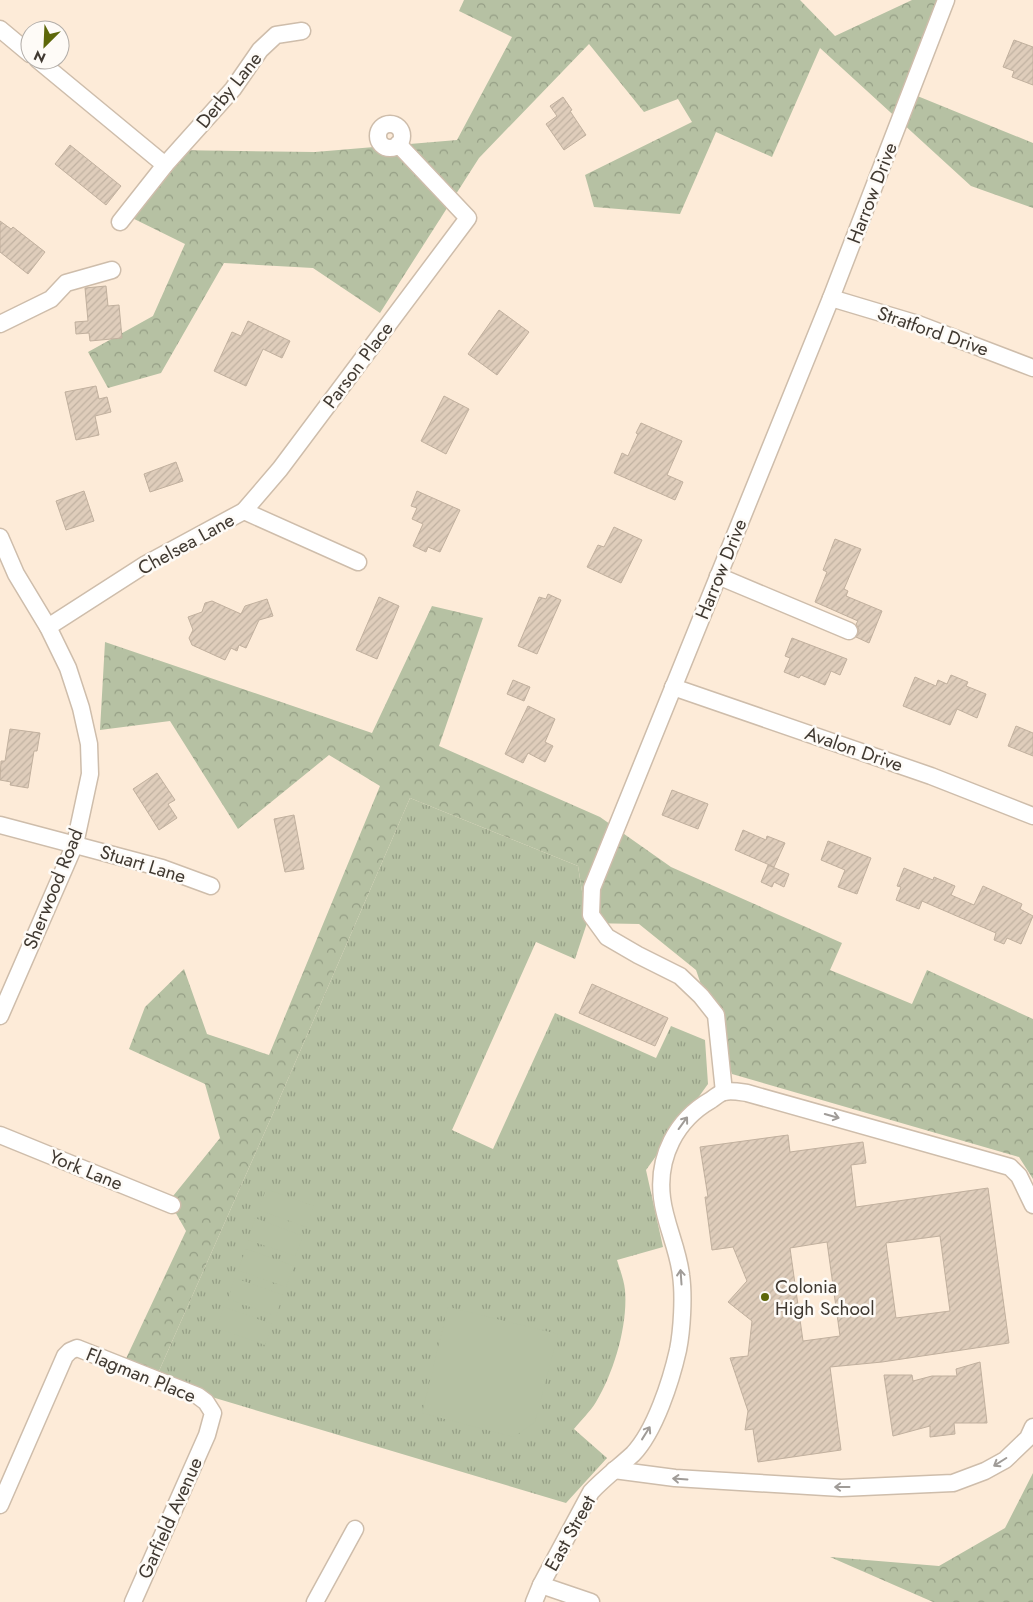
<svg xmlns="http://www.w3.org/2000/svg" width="1033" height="1602" viewBox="0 0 1033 1602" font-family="Jost,sans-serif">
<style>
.grass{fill:url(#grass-tufts)}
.forest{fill:url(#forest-crowns)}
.pitch{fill:#b6c1a3}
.building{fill:url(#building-hatch);stroke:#c1b09e;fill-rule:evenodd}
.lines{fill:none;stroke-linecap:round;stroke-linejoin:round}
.minor-casing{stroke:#cebdab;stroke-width:19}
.minor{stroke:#fff;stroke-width:16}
.oneway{stroke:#a09c98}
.poi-dot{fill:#5d6709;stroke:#fefbf7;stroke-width:2}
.labels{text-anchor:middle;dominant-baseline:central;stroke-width:5;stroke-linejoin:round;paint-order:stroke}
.street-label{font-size:19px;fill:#403931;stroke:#fefbf7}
.poi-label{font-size:19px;fill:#403931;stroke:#fefbf7;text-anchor:start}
</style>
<defs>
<pattern id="grass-tufts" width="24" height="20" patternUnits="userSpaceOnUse" patternTransform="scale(1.25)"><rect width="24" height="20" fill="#b6c1a3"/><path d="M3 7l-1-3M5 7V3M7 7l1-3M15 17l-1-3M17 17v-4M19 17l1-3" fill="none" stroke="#959e85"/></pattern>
<pattern id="forest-crowns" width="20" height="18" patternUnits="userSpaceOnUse" patternTransform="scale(1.25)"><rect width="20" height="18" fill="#b6c1a3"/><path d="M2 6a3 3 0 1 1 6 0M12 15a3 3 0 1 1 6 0" fill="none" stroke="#959e85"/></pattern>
<pattern id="building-hatch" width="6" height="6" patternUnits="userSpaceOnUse" patternTransform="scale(1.25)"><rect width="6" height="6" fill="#dfcdbb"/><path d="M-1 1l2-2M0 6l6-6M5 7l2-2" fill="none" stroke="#c0b1a1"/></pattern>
</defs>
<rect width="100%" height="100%" fill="#fdebd8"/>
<path class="grass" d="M410 798 578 866 587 923 575 959 536 942 452 1130 493 1149 555 1013 656 1058 671 1026 705 1040 708 1084 646 1170 663 1247 617 1260C620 1270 624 1280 625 1290 628 1325 614 1372 596 1402 590 1412 581 1420 574 1429L607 1458 566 1503 155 1380 275 1109Z"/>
<g class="forest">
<path d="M464 0H800L835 36 912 0H939L910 93 1033 143V208L971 186 820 48 772 157 716 132 680 214 594 207 585 175 692 122 678 99 644 112 589 44 479 158 380 313 313 268 224 263 161 373 108 388 88 352 153 316 185 244 122 213 173 150 315 152 457 140 512 37 459 11Z"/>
<path d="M432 606 483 618 439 746 600 817 671 867 842 943 830 970 912 1004 927 970 1033 1019V1179L1019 1157 732 1074 696 970 639 924 587 923 578 866 410 798 275 1109 155 1380 123 1365 186 1231 169 1201 220 1138 205 1084 129 1049 145 1007 184 969 207 1034 269 1055 380 786 329 755 238 829 170 721 100 730 105 642 372 733Z"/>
<path d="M1033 1473V1602H933L830 1557 939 1566 1005 1528Z"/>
</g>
<g class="pitch">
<path d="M266 1189 314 1206 306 1227 259 1210Z"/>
<path d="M255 1218 303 1236 295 1256 248 1240Z"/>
<path d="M246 1249 294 1266 286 1287 238 1270Z"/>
<path d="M235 1278 283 1295 276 1316 228 1299Z"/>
<path d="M224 1307 272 1324 265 1345 217 1328Z"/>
<path d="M448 1307 558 1334 535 1422 514 1437 422 1413Z"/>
</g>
<g class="building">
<path d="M1014 40 1033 47V85L1012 77 1014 71 1003 67Z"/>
<path d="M563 97 572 110 570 111 586 135 564 150 546 124 557 116 550 106Z"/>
<path d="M70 145 121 186 106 205 55 164Z"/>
<path d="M0 221 11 229 13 227 45 252 28 274 0 252Z"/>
<path d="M106 286 108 306 119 305 122 338 90 341 89 333 76 334 75 322 88 321 85 288Z"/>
<path d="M499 310 529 332 497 375 468 354Z"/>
<path d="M248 321 290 341 282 358 263 349 246 386 214 371 232 332 241 336Z"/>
<path d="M96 386 99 399 107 397 111 412 95 416 99 435 76 440 65 392Z"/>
<path d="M444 396 469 409 446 454 421 441Z"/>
<path d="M641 423 682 441 667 475 683 482 675 500 614 473 622 453 628 456 638 434 636 433Z"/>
<path d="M176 462 183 481 150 492 144 474Z"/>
<path d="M84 491 94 521 66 530 56 501Z"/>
<path d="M417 491 460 510 440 552 428 547 426 552 413 546 423 524 412 519 417 508 411 506Z"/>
<path d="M614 527 642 540 621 583 587 567 598 545 604 547Z"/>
<path d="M835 539 861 549 844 589 848 591 846 596 882 611 869 643 856 637 859 630 856 624 858 621 815 602 827 572 823 570Z"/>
<path d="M548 594 561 600 537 654 518 646 539 597 546 599Z"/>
<path d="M379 597 399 606 377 659 356 650Z"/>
<path d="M267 599 273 616 259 620 246 648 239 645 237 651 231 648 225 660 192 645 189 638 193 630 188 617 202 612 205 603 212 601 241 614 245 606Z"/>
<path d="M792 638 847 659 840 675 831 671 825 685 801 675 799 678 784 672 790 658 785 656Z"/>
<path d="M951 675 968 682 966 686 986 694 977 718 957 709 950 725 903 706 915 677 936 686 938 680 947 684Z"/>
<path d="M513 680 530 687 524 701 507 694Z"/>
<path d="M528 706 555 719 545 742 553 746 545 762 528 753 523 763 505 754Z"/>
<path d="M1016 726 1033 733V756L1008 746Z"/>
<path d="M10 729 40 733 37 751H34L28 788 10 785 11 782 0 780 1 761H5Z"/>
<path d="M157 773 175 800 168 804 177 818 159 830 133 789Z"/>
<path d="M672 790 708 804 698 829 662 815Z"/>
<path d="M294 815 304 869 285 872 274 819Z"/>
<path d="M743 830 766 840 767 836 785 843 774 867 735 850Z"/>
<path d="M828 841 871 858 857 894 838 887 845 870 821 860Z"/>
<path d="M768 865 789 874 784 887 774 882 772 887 761 882Z"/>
<path d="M904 868 933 880 934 877 955 886 951 895 974 905 983 886 1022 904 1020 909 1033 916 1021 944 1007 938 1004 944 994 940 996 933 922 901 919 909 896 900 901 887 897 886Z"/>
<path d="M592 984 668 1018 655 1046 579 1013Z"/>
<path d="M788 1135 790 1152 863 1142 866 1163 851 1165 856 1207 988 1188 1009 1343 882 1362 830 1367 841 1450 758 1462 753 1429 745 1430 748 1411 730 1358 748 1356 752 1321 728 1302 747 1281 733 1247 712 1250 705 1197H708L700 1147ZM940 1236 950 1311 896 1318 886 1243ZM827 1242 840 1336 803 1341 790 1248Z"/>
<path d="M980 1362 987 1423H954L955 1434 930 1437V1426L893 1436 884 1375H912L913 1381 932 1376H957L956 1369Z"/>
</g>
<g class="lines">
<g class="minor-casing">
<g id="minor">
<path d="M0 29 30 54"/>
<path d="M38 60 165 165"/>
<circle cx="390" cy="136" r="12"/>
<path d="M120 222 165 165 233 89 260 50 276 35 302 31"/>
<path d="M831 298 918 324 1033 368"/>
<path d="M0 324 51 299 66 283 112 270"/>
<path d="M244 511 280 469 468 218 398 144"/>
<path d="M0 537 16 574 48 627 68 668 81 708 89 744 90 774 75 844 0 1016"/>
<path d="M718 576 849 631"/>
<path d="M48 627 146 564 244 511 358 562"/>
<path d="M673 687 931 776 1033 816"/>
<path d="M0 825 162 868 211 886"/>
<path d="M724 1092 716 1015 701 996 680 976 638 955 607 937 591 915 592 888 831 298 946 0"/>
<path d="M0 1135 172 1205"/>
<path d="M614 1470 675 1478 841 1488 953 1483 985 1471 1005 1460 1028 1438 1033 1427"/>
<path d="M0 1505 65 1356 70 1351 77 1348 198 1396 206 1402 213 1413 207 1435 133 1602"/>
<path d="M541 1585 591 1602"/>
<path d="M315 1602 355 1529"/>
<path d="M534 1602 541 1585 591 1492C604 1478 619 1467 633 1454 655 1431 671 1381 678 1350 682 1330 684 1296 681 1275 678 1248 665 1224 662 1198 657 1157 676 1120 711 1100 715 1097 720 1093 724 1092 731 1090 740 1092 747 1093L1010 1167 1019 1176 1033 1205"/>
</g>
</g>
<use href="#minor" class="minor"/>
</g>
<defs><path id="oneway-shaft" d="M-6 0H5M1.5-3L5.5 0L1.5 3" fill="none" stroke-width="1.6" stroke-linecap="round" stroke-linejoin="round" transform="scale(1.25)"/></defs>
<g class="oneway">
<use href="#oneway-shaft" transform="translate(832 1116) rotate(16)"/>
<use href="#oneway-shaft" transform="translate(683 1123) rotate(-54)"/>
<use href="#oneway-shaft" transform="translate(681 1277) rotate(-94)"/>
<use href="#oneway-shaft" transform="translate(646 1433) rotate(-58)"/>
<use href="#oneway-shaft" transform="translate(1000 1462) rotate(148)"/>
<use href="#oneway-shaft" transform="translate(680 1479) rotate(-176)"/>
<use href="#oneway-shaft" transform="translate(842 1487) rotate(180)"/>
</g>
<circle class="poi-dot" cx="765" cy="1297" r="5"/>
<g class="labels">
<g class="street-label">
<text transform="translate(229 90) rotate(-51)">Derby Lane</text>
<text transform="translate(872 193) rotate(-69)">Harrow Drive</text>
<text transform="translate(933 331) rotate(19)">Stratford Drive</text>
<text transform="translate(358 365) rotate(-53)">Parson Place</text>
<text transform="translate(186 544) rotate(-29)">Chelsea Lane</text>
<text transform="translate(721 569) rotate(-68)">Harrow Drive</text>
<text transform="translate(854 749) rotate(19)">Avalon Drive</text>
<text transform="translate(143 864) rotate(17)">Stuart Lane</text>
<text transform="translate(53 889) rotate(-68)">Sherwood Road</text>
<text transform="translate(86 1170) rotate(22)">York Lane</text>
<text transform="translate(141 1375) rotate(22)">Flagman Place</text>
<text transform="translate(170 1518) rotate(-66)">Garfield Avenue</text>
<text transform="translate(570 1533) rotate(-61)">East Street</text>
</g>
<g class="poi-label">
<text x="775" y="1286">Colonia<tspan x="775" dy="22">High School</tspan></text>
</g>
</g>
<g transform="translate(45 45) rotate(204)"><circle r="24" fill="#fefbf7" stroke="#b2ada8"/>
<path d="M0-4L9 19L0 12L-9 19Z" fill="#5d6709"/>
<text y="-8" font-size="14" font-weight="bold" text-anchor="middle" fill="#403931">N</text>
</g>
</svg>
